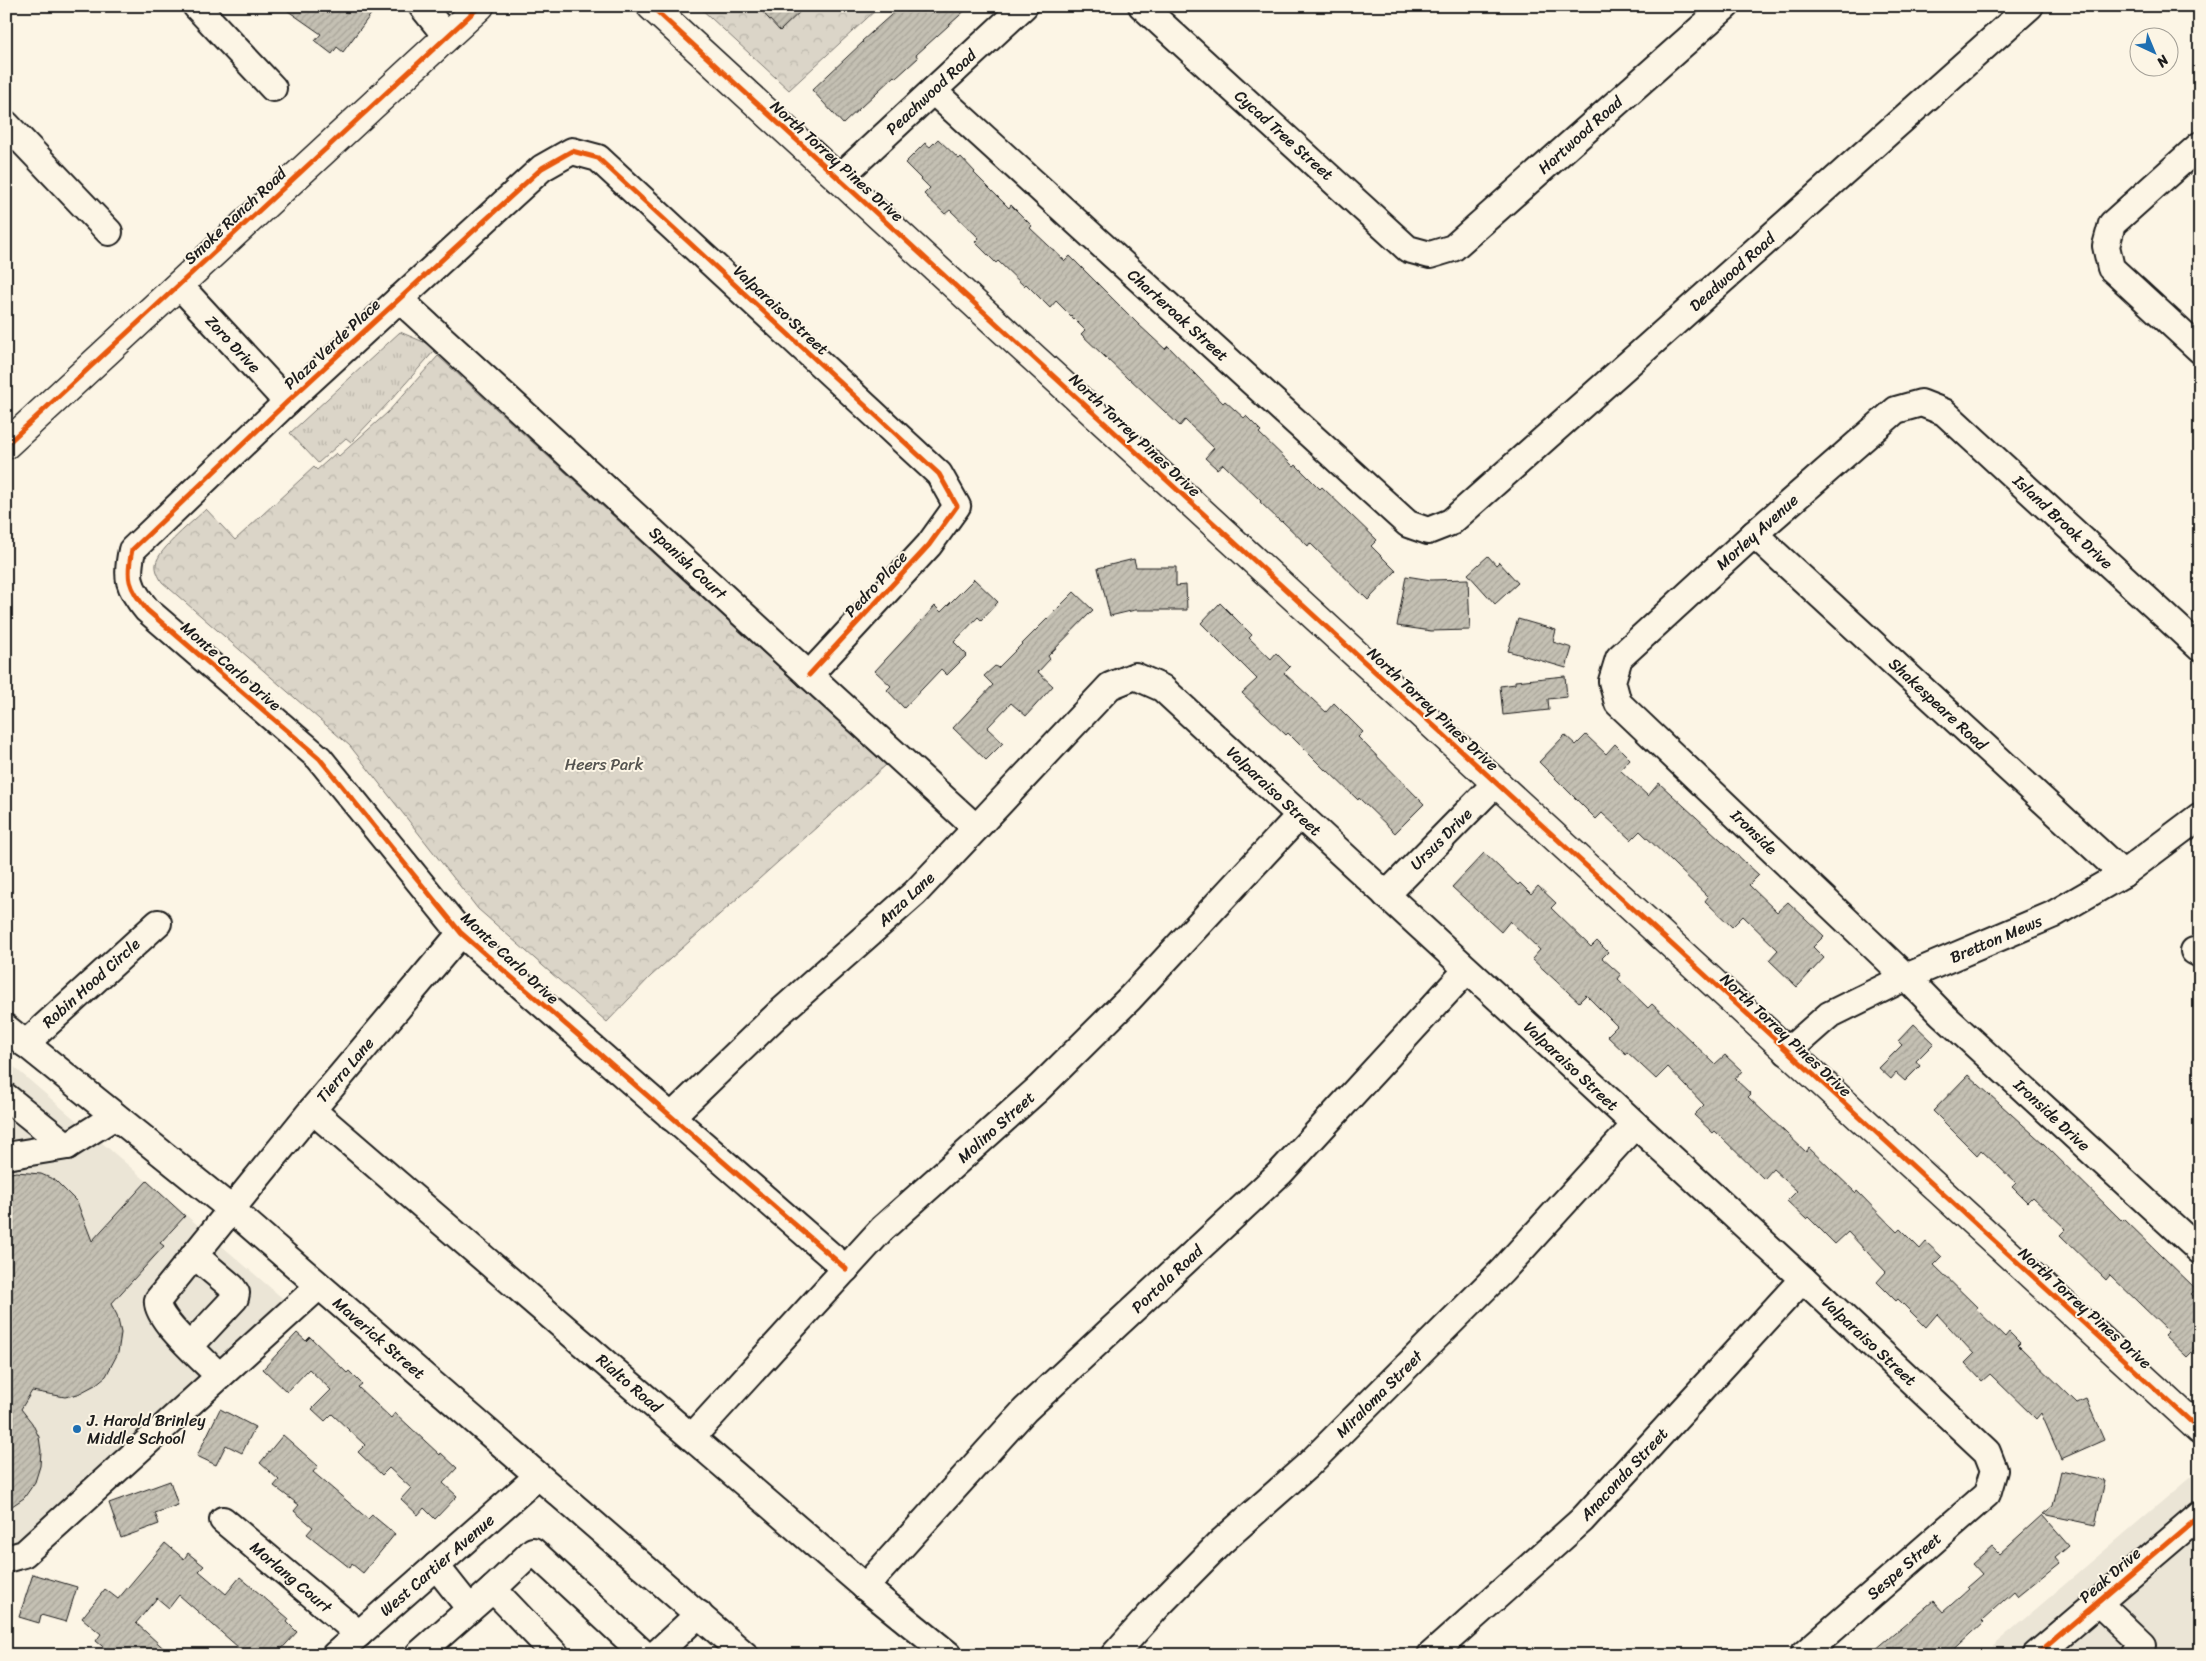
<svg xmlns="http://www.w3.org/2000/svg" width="2206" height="1661" viewBox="0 0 2206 1661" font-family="Sriracha,sans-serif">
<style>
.built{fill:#ebe5d6}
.grass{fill:url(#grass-tufts);stroke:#7c7872}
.forest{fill:url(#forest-crowns);stroke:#7c7872}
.building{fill:url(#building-hatch);stroke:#1c1c1c}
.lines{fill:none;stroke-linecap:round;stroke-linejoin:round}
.minor-casing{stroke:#1c1c1c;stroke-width:30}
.major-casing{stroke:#1c1c1c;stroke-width:31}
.minor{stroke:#fcf5e5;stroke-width:26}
.major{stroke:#fcf5e5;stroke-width:28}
.cycleway-casing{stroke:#fcf5e5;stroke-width:8}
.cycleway{stroke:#e8590c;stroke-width:5}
.poi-dot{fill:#1f6fb2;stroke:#fcf5e5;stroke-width:2}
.labels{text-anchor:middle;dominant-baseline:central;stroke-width:4;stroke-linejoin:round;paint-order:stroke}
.street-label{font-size:16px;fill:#1c1c1c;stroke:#fcf5e5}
.park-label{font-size:16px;fill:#555450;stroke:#fcf5e5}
.poi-label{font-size:16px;fill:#1c1c1c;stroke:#fcf5e5;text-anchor:start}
</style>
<defs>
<pattern id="grass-tufts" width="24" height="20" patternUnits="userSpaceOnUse" patternTransform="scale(1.25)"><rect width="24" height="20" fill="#dbd5c8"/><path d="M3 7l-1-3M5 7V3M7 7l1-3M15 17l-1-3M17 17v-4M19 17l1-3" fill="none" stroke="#bbb6ab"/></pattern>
<pattern id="forest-crowns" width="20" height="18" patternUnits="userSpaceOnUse" patternTransform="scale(1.25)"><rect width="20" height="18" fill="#dbd5c8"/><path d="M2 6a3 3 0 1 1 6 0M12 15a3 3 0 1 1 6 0" fill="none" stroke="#bbb6ab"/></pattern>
<pattern id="building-hatch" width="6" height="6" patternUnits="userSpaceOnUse" patternTransform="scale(1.25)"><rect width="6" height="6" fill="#c4c0b3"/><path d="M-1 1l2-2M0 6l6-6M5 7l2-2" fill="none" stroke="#a8a499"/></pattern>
</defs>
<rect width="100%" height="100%" fill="#fcf5e5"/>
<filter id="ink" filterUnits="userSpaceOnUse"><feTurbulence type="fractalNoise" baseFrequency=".02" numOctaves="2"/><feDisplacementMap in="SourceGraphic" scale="10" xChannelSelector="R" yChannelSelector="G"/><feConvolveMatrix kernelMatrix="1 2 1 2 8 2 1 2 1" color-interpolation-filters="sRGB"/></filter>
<g filter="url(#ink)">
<g class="built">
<path d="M6 1060 288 1303 6 1554Z"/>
<path d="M2193 1475 2200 1481V1655H1982Z"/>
</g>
<path class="grass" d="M400 332 426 343 434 351 391 400 351 442 346 438 318 463 290 433Z"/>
<g class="forest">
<path d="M698 6H876L878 8 789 90Z"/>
<path d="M438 356 886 765 651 976 607 1022 478 909 350 746 162 582C159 577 155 570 156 564 158 549 195 520 206 509L235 540 314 467 317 470 336 453 339 456 387 413Z"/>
</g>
<g class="building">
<path d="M281 6H377L343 52 337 47 332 54 315 41 321 34Z"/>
<path d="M757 6H806L780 31Z"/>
<path d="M901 6H970L916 55 918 58 896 78 894 76 843 124 812 90 863 42 862 41Z"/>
<path d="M938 139 959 159 961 157 975 172 974 173 1009 208 1011 205 1032 226 1030 228 1065 261 1070 256 1138 324 1165 349 1168 346 1223 403 1225 401 1244 418 1246 416 1261 431 1259 433 1294 467 1296 465 1320 489 1322 487 1377 540 1371 546 1396 571 1368 600 1310 543 1308 546 1282 521 1281 522 1260 502 1261 501 1223 464 1217 469 1205 458 1214 448 1185 420 1180 426 1129 378 1128 379 1081 334 1085 330 1056 301 1050 308 1026 284 1024 286 998 261 996 263 975 242 979 238 950 210 945 214 924 194 930 188 905 163 925 143 930 147Z"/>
<path d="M1488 556 1496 565 1499 562 1518 583 1495 604 1468 574Z"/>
<path d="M1134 559 1136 567H1176V586L1186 585 1187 610H1135L1110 616 1098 568Z"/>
<path d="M1406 576 1431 580 1468 579 1470 630 1431 631 1397 626Z"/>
<path d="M974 579 998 602 981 620 978 617 954 642 967 655 947 675 941 669 904 708 887 690 891 686 875 671 935 606 941 612Z"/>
<path d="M1074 592 1093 610 1048 656 1050 659 1038 672 1053 686 1026 716 1011 703 987 728 1003 743 986 760 953 728 993 685 984 676 995 666 998 668Z"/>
<path d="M1220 603 1252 635 1249 638 1271 659 1276 653 1290 667 1284 673 1326 712 1334 703 1363 732 1358 737 1424 804 1395 833 1359 798 1358 800 1326 769 1325 770 1288 733 1286 735 1242 693 1257 679 1201 623Z"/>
<path d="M1518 619 1556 630 1553 642 1572 648 1566 668 1508 651Z"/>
<path d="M1565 676 1567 697 1548 699 1549 710 1503 715 1500 686 1515 684V681Z"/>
<path d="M1565 735 1576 745 1586 735 1606 754 1615 744 1630 759 1620 770 1648 796 1659 783 1759 875 1749 885 1777 912 1788 902 1824 936 1813 947 1824 958 1797 987 1769 960 1778 950 1743 916 1732 927 1705 901 1708 897 1640 831 1631 840 1602 813 1596 819 1539 762Z"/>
<path d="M1484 853 1518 885 1520 883 1531 894 1538 886 1556 903 1551 908 1591 947 1597 941 1608 952 1602 958 1621 975 1618 979 1648 1008 1652 1004 1715 1064 1725 1055 1742 1071 1735 1079 1751 1094 1748 1097 1806 1152 1809 1148 1856 1193 1857 1191 1897 1232 1900 1229 1920 1249 1926 1242 1942 1257 1934 1265 1977 1307 1976 1309 2005 1337 2009 1332 2020 1343 2018 1345 2077 1403 2086 1399 2104 1440 2061 1459 2041 1413 2036 1419 1990 1374 1982 1381 1965 1363 1974 1354 1937 1314 1926 1327 1898 1299 1896 1301 1877 1282 1886 1272 1848 1232 1835 1244 1808 1217 1806 1219 1787 1201 1797 1191 1773 1169 1764 1179 1715 1131 1713 1133 1694 1115 1704 1105 1668 1067 1656 1079 1627 1052 1626 1054 1607 1036 1617 1026 1586 995 1579 1002 1532 959 1540 950 1510 921 1501 932 1452 887Z"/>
<path d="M1914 1024 1934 1043 1916 1061 1920 1066 1905 1081 1896 1073 1891 1079 1879 1068 1902 1045 1898 1041Z"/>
<path d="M1968 1075 2044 1144 2122 1221 2124 1219 2196 1289 2191 1294 2200 1302V1344L2187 1357 2164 1335 2168 1331 2110 1275 2106 1280 2060 1235 2066 1229 2032 1197 2027 1202 2012 1187 2016 1183 1981 1150 1977 1155 1933 1111Z"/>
<path d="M16 1172 41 1174 55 1180 77 1202 92 1241 147 1181 185 1216 160 1243 164 1246 111 1304 117 1315 121 1333 118 1353 106 1376 95 1385 78 1394 65 1397 32 1391 21 1409 32 1423 39 1437 41 1451 40 1466 35 1482 24 1498 6 1510V1378L10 1372 6 1364V1174Z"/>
<path d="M297 1333 306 1341 310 1337 347 1373 349 1371 362 1384 358 1387 391 1418 395 1413 440 1455 441 1453 457 1468 443 1483 457 1496 435 1519 424 1508 418 1515 401 1499 411 1488 389 1468 382 1475 358 1452 365 1445 332 1414 325 1421 312 1409 331 1390 309 1369 287 1392 263 1369Z"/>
<path d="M220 1409 255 1427 242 1453 226 1445 216 1465 197 1456Z"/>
<path d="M283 1435 318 1466 313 1472 368 1519 372 1515 395 1534 363 1573 352 1564 350 1568 307 1534 313 1527 294 1511 299 1505 274 1486 279 1480 260 1463Z"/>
<path d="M2061 1471 2105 1481 2095 1525 2043 1514 2053 1506Z"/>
<path d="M170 1481 178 1505 155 1513 159 1524 121 1538 109 1503Z"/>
<path d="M2042 1515 2069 1546 2055 1558 2059 1563 2018 1596 2014 1591 1982 1620 1984 1622 1948 1655H1869L1933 1601 1943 1612 1969 1589 1967 1587 1982 1574 1973 1564 1992 1547 1999 1554Z"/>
<path d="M165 1543 184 1559 188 1553 204 1566 199 1571 226 1594 240 1577 289 1619 287 1622 297 1632 276 1655H247L179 1595 169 1608 157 1598 136 1623 171 1655H113L96 1641 101 1634 82 1618 105 1589 118 1599Z"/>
<path d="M33 1574 77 1587 66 1622 41 1615 39 1623 19 1617Z"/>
</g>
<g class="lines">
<g class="minor-casing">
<g id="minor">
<path d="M196 6 273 88"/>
<path d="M422 6 447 37"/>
<path d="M1142 6 1408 249 1430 255 1453 248 1726 6"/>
<path d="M933 91 1408 524 1428 531 1451 522 2030 6"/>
<path d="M6 124 109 232"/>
<path d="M2200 145 2112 224 2106 246 2111 268 2200 350"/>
<path d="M838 179 1024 6"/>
<path d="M179 285 287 402"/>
<path d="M399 299 976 828"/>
<path d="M1754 534 2123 874"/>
<path d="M2200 648 1944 412 1921 403 1896 410 1754 534 1619 658 1612 681 1618 703 1906 977 1942 1014 2200 1251"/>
<path d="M809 675 929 545 957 506 939 474 598 158 572 151 542 168 287 402 132 550C126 578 128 587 147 610L319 758 461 933 846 1269"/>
<path d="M1386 895 1496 783"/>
<path d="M2194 951 2200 954"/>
<path d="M6 1028 231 1209 745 1655"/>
<path d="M25 1044 158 923"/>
<path d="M1787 1052 1829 1015 1906 977 2052 915 2123 874 2200 816"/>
<path d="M6 1097 67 1146"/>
<path d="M312 1110 865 1587 949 1655"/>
<path d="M671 1117 777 1015 915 893 1110 686 1135 676 1162 688 1803 1279 1987 1452 1994 1470 1987 1494 1803 1655"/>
<path d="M6 1156 67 1146 115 1116"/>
<path d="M190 1346 235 1298 236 1293 232 1287 194 1255"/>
<path d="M219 1376C206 1362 154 1318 158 1300L312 1110 461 933"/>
<path d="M692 1437 882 1229 1039 1088 1130 998 1300 815"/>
<path d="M223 1520 359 1634"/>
<path d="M6 1559 24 1554 319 1286"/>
<path d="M436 1566 470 1609"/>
<path d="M865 1587 1025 1410 1281 1172 1467 970"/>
<path d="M493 1589 533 1551 645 1655"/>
<path d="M2098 1602 2143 1645 2134 1655"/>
<path d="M335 1655 538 1476"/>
<path d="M418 1655 493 1589 556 1655"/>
<path d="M655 1655 699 1614"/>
<path d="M1114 1655 1158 1606 1221 1542 1308 1465 1502 1271 1635 1125"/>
<path d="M1431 1655 1582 1520 1803 1279"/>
<path d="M2036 1655 2200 1515"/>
</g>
</g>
<g class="major-casing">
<g id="major">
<path d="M651 6 2200 1430"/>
<path d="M6 445 480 6"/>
</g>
</g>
<use href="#minor" class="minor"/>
<use href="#major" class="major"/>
<g class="cycleway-casing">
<g id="cycleway">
<path d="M651 6 2200 1430"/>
<path d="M6 445 480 6"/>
<path d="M809 675 929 545 957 506 939 474 598 158 572 151 542 168 287 402 132 550C126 578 128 587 147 610L319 758 461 933 846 1269"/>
<path d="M2036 1655 2200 1515"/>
</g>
</g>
<use href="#cycleway" class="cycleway"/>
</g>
</g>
<circle class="poi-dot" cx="77" cy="1429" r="5"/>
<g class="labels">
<g class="street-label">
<text transform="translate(931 92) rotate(-43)">Peachwood Road</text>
<text transform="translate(1284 135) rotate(42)">Cycad Tree Street</text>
<text transform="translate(1580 135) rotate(-42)">Hartwood Road</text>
<text transform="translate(837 161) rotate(42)">North Torrey Pines Drive</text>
<text transform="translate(235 216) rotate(-43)">Smoke Ranch Road</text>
<text transform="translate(1732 272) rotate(-42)">Deadwood Road</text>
<text transform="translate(781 310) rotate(43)">Valparaiso Street</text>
<text transform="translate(1178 315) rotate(42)">Charteroak Street</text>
<text transform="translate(233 344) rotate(47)">Zoro Drive</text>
<text transform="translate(332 344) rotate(-43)">Plaza Verde Place</text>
<text transform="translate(1135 435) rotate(43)">North Torrey Pines Drive</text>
<text transform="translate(2063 522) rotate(43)">Island Brook Drive</text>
<text transform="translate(1757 532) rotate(-42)">Morley Avenue</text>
<text transform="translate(688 563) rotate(43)">Spanish Court</text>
<text transform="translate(876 584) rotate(-47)">Pedro Place</text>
<text transform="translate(231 666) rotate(41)">Monte Carlo Drive</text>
<text transform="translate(1938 704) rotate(43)">Shakespeare Road</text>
<text transform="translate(1433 709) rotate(43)">North Torrey Pines Drive</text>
<text transform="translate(1274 791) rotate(43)">Valparaiso Street</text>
<text transform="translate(1754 832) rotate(44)">Ironside</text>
<text transform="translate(1441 839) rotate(-45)">Ursus Drive</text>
<text transform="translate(906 899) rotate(-43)">Anza Lane</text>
<text transform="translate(1996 939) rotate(-23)">Bretton Mews</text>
<text transform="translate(510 958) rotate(43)">Monte Carlo Drive</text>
<text transform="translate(91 983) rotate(-42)">Robin Hood Circle</text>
<text transform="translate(1786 1035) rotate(43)">North Torrey Pines Drive</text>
<text transform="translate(1571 1066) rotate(43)">Valparaiso Street</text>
<text transform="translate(345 1070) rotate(-50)">Tierra Lane</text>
<text transform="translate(2052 1115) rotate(43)">Ironside Drive</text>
<text transform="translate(996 1127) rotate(-42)">Molino Street</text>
<text transform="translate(1167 1279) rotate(-43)">Portola Road</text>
<text transform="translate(2085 1308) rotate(42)">North Torrey Pines Drive</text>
<text transform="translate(379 1338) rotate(41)">Maverick Street</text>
<text transform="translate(1869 1341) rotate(43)">Valparaiso Street</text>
<text transform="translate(629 1383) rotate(41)">Rialto Road</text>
<text transform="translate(1379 1394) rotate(-45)">Miraloma Street</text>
<text transform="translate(1624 1474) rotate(-47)">Anaconda Street</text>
<text transform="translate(437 1565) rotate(-41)">West Cartier Avenue</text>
<text transform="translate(1904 1566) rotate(-41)">Sespe Street</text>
<text transform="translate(2110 1575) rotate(-41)">Peak Drive</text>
<text transform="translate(291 1577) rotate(40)">Morlang Court</text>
</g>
<g class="park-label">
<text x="604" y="764">Heers Park</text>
</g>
<g class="poi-label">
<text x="87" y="1420">J. Harold Brinley<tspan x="87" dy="18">Middle School</tspan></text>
</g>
</g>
<rect width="2206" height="1661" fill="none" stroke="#fcf5e5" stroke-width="25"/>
<rect x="12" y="12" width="2181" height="1636" fill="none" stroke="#1c1c1c" stroke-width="2" filter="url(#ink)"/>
<g transform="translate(2154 52) rotate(136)"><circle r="24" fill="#fcf5e5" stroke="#a29e95"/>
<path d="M0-4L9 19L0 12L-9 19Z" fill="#1f6fb2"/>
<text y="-8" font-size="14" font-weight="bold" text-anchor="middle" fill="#1c1c1c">N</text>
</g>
</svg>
